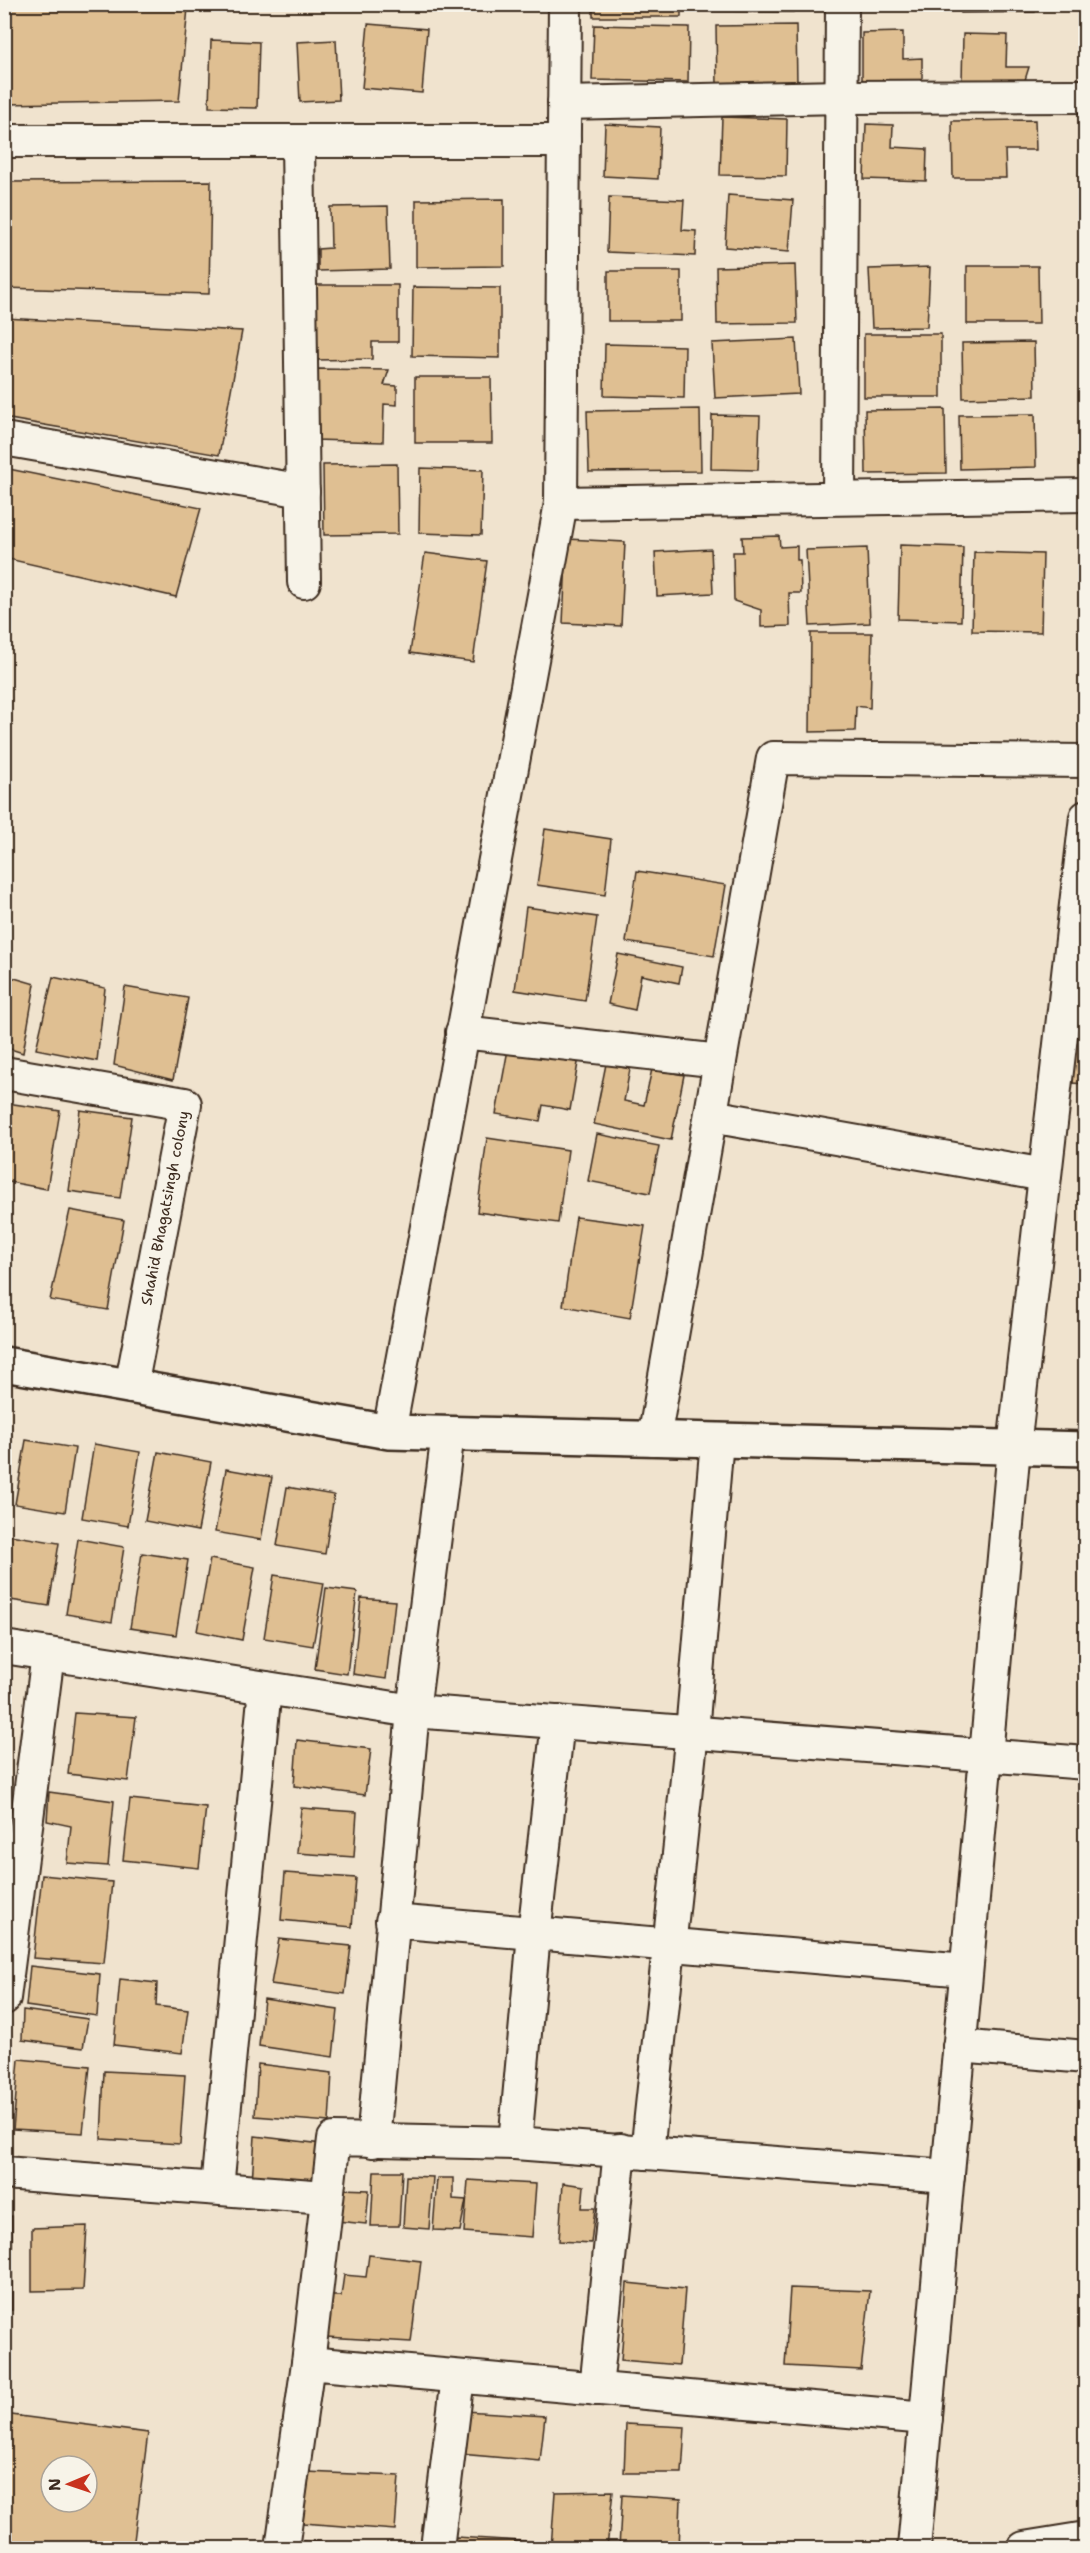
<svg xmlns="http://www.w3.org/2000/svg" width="1090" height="2553" viewBox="0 0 1090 2553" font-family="'Shantell Sans',sans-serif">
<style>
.building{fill:#dfbf92;stroke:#3b2a1e;stroke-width:1.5;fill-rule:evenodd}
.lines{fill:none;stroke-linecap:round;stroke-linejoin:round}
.street-casing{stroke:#3b2a1e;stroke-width:36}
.secondary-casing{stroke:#3b2a1e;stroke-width:38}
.street{stroke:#f7f3e8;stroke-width:32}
.secondary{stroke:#f7f3e8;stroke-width:33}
.labels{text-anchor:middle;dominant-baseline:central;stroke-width:5;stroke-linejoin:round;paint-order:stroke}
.street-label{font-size:15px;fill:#3b2a1e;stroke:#f7f3e8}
</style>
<rect width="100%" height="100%" fill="#f0e3ce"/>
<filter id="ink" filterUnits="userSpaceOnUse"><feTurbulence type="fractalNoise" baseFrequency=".0167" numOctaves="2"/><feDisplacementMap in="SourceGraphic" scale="12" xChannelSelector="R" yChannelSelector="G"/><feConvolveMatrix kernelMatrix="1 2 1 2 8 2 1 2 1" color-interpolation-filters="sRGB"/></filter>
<g filter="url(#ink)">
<g class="building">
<path d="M368 4V6L288 5V4Z"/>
<rect x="593" y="4" width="88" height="13"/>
<path d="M712 4H793V12L712 11Z"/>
<path d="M960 4H1035V12L961 13Z"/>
<path d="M4 5 188 8 179 101 4 104Z"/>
<path d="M368 24 427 29 422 93 362 88Z"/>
<path d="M594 25 689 27 688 82 592 80Z"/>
<path d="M796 25 797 84 717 85 716 26Z"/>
<path d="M903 32V59L922 58V81L862 82V33Z"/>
<path d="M963 34 1007 35 1006 67H1029L1024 83 962 82Z"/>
<path d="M211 40 259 42 257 108 209 107Z"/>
<path d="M336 40 339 100 300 102 297 42Z"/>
<path d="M722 117 787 119 786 176 720 175Z"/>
<path d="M1035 120 1036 150H1005L1006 178H953L952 121Z"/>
<path d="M605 124 660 127 658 179 603 176Z"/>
<path d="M866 124 893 125 892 147 927 149 926 181 864 179Z"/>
<path d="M211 181 209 294 4 288V182Z"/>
<path d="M728 195 793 200 789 252 725 247Z"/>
<path d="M609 197 684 200 682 230 696 231 695 256 607 252Z"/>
<path d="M504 199V266L416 267V200Z"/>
<path d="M388 206 390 269 318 271V249L331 248 330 207Z"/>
<path d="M795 265 797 323 717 324 716 267Z"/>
<path d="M967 266H1038L1039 324H967Z"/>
<path d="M930 267 927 327 872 328 869 269Z"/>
<rect x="608" y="271" width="73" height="50"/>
<path d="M316 285H398V342H372V359L316 360Z"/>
<path d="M413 287 500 288V358L412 356Z"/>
<path d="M4 318 242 331 219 455 4 418Z"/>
<rect x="864" y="334" width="77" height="63"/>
<path d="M796 339 799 394 715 398 712 343Z"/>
<path d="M1034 342 1035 396 963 398 962 343Z"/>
<path d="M605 344 685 346 684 398 604 396Z"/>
<path d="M317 369 389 370 384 385 397 386V405L384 404 383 442 315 440Z"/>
<path d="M415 377H491L492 443H415Z"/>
<path d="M700 409 701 471 589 472 587 411Z"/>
<path d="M945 409 946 473 866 474 865 410Z"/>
<path d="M1035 414 1036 467 960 469 959 415Z"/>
<path d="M712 415 760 416 758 470 711 469Z"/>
<path d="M397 464 398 534 324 535 323 465Z"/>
<path d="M4 468 201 508 176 597 4 558Z"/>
<path d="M420 468 483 470 481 535 419 533Z"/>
<path d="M779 536 780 547 797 546V560H800L801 593H789L790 626 761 627V610L734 601 733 552H743L742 537Z"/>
<path d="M567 539 625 542 621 626 563 623Z"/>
<path d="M900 545 963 547 961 621 898 619Z"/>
<path d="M867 548 870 623 810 626 806 550Z"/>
<path d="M711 549 713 593 657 596 655 552Z"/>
<path d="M974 552 1043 554 1041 632 972 631Z"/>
<path d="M425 553 487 561 473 662 410 653Z"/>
<path d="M811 633H872L870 708 856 706 855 731 810 732Z"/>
<path d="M545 829 611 839 605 895 537 885Z"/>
<path d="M637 871 726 885 714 956 626 942Z"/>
<path d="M526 907 597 917 585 1001 515 990Z"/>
<path d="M618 954 682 967 679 983 641 975 635 1010 608 1004Z"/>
<path d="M4 975 35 984 23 1053 4 1047Z"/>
<path d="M53 977 105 988 97 1061 36 1049Z"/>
<path d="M125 987 188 998 173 1080 114 1065Z"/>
<path d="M1077 1029 1086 1030V1084L1072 1083Z"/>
<path d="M509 1044 579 1057 570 1110 543 1105 540 1121 496 1114Z"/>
<path d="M606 1064 630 1069 624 1101 644 1105 652 1069 684 1075 671 1140 594 1124Z"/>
<path d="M7 1103 60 1111 47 1189 4 1181V1113Z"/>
<path d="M80 1110 132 1117 120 1198 69 1191Z"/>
<path d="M597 1134 659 1146 650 1193 588 1181Z"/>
<path d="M487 1138 568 1150 558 1223 477 1212Z"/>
<path d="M70 1210 124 1220 108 1310 50 1300Z"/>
<path d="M576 1217 645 1226 630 1318 563 1306Z"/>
<path d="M4 1426 10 1427 4 1463Z"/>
<path d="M26 1440 75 1448 65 1512 15 1504Z"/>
<path d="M94 1444 140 1452 128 1526 82 1518Z"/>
<path d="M158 1452 211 1462 198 1531 145 1521Z"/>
<path d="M226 1469 272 1477 261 1540 215 1532Z"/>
<path d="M287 1487 334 1495 325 1554 277 1546Z"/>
<path d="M10 1535 59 1543 49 1606 4 1599V1571Z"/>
<path d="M78 1539 124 1547 112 1622 66 1614Z"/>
<path d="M142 1553 188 1560 176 1635 130 1628Z"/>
<path d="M210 1559 255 1567 242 1640 197 1631Z"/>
<path d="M274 1575 324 1583 313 1646 264 1638Z"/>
<path d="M326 1588 357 1592 347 1674 315 1669Z"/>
<path d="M361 1598 395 1601 386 1679 353 1674Z"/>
<path d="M75 1713 136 1717 128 1781 68 1774Z"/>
<path d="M297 1740 371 1749 365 1795 294 1786Z"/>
<path d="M49 1792 114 1801 108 1866 67 1863 71 1826 47 1821Z"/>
<path d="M130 1799 206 1807 199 1868 123 1860Z"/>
<path d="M301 1808 357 1812 354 1857 297 1853Z"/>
<path d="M285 1873 356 1878 352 1927 281 1920Z"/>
<path d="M42 1875 112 1882 104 1963 33 1958Z"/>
<path d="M279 1939 351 1946 345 1994 271 1984Z"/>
<path d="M30 1966 100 1974 97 2016 26 2006Z"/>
<path d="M120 1979 157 1983 156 2006 188 2010 182 2053 114 2045Z"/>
<path d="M264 1999 338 2010 333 2057 259 2046Z"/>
<path d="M23 2010 88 2019 83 2048 22 2040Z"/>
<path d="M19 2059 90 2066 83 2133 13 2129Z"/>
<path d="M258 2064 332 2073 329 2122 255 2116Z"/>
<path d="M104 2071 185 2075 180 2144 101 2139Z"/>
<path d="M255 2136 322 2144 318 2189 252 2183Z"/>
<path d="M374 2171H402L399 2226H371Z"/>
<path d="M406 2176 433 2177 429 2229 403 2227Z"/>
<path d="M437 2178H453V2199L466 2200 460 2231 433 2230Z"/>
<path d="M468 2180 536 2184 532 2237 464 2232Z"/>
<path d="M563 2183 584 2186 582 2208H595L591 2243 559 2241Z"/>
<path d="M341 2189 369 2190 366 2224 337 2221Z"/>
<path d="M12 2216V2310H4V2217Z"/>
<path d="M87 2226 83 2290 32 2291V2228Z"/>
<path d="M369 2255 421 2261 411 2342 326 2337 330 2296H341L344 2275 366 2277Z"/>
<path d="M627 2283 685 2289 679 2365 621 2360Z"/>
<path d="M790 2288 870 2291 861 2370 785 2366Z"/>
<path d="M464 2411 545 2416 540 2461 460 2454Z"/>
<path d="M4 2414 148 2433 133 2548H4ZM51 2466H87V2502H51Z"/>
<path d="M626 2424 685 2427 682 2473H624Z"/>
<path d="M306 2472 399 2476 395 2530 303 2523Z"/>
<path d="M613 2491 607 2548H551L555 2492Z"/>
<path d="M622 2495 681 2499 679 2548H619Z"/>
<path d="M456 2537 535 2542 534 2548H454Z"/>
<path d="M303 2541 384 2546 383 2548H302Z"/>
</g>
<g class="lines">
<g class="street-casing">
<g id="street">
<path d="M564 103 842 97 1086 96"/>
<path d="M4 141H564"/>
<path d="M298 141 304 582"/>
<path d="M4 439 303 491"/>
<path d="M839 498 842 4"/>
<path d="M561 503 1086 495"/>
<path d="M462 1032 720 1061"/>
<path d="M4 1073 185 1104 131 1387"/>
<path d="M711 1116 1045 1175"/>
<path d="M389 1432 561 503 565 4"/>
<path d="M654 1439 773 758 1086 761"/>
<path d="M4 1647 413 1711 1086 1763"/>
<path d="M392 1921 966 1970"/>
<path d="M4 1998 48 1654"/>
<path d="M959 2046 1086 2057"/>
<path d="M373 2141 413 1711 448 1433"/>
<path d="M515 2143 534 1934 558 1722"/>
<path d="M647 2153 692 1732 717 1440"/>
<path d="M4 2173 326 2197"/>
<path d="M217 2188 265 1688"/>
<path d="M308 2363 334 2139 515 2143 948 2176"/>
<path d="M596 2389 620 2150"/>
<path d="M282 2548 308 2363 926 2418"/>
<path d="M437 2548 458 2377"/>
<path d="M914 2548 1014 1447 1086 817"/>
<path d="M1024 2548 1086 2538"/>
</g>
</g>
<g class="secondary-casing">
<path id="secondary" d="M4 1364 389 1432 1086 1449"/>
</g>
<use href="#street" class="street"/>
<use href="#secondary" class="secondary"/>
</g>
</g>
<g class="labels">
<g class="street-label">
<text transform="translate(165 1208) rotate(-79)">Shahid Bhagatsingh colony</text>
</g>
</g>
<rect width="1090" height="2553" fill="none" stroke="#f7f3e8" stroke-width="24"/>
<rect x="12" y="12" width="1066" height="2529" fill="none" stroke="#3b2a1e" stroke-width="2" filter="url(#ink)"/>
<g transform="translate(69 2484) rotate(268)"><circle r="28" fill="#f7f3e8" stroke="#aca397" stroke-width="1.5"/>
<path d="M0-4.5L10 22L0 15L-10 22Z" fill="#c8321e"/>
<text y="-9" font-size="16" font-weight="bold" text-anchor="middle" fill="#3b2a1e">N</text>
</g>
</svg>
